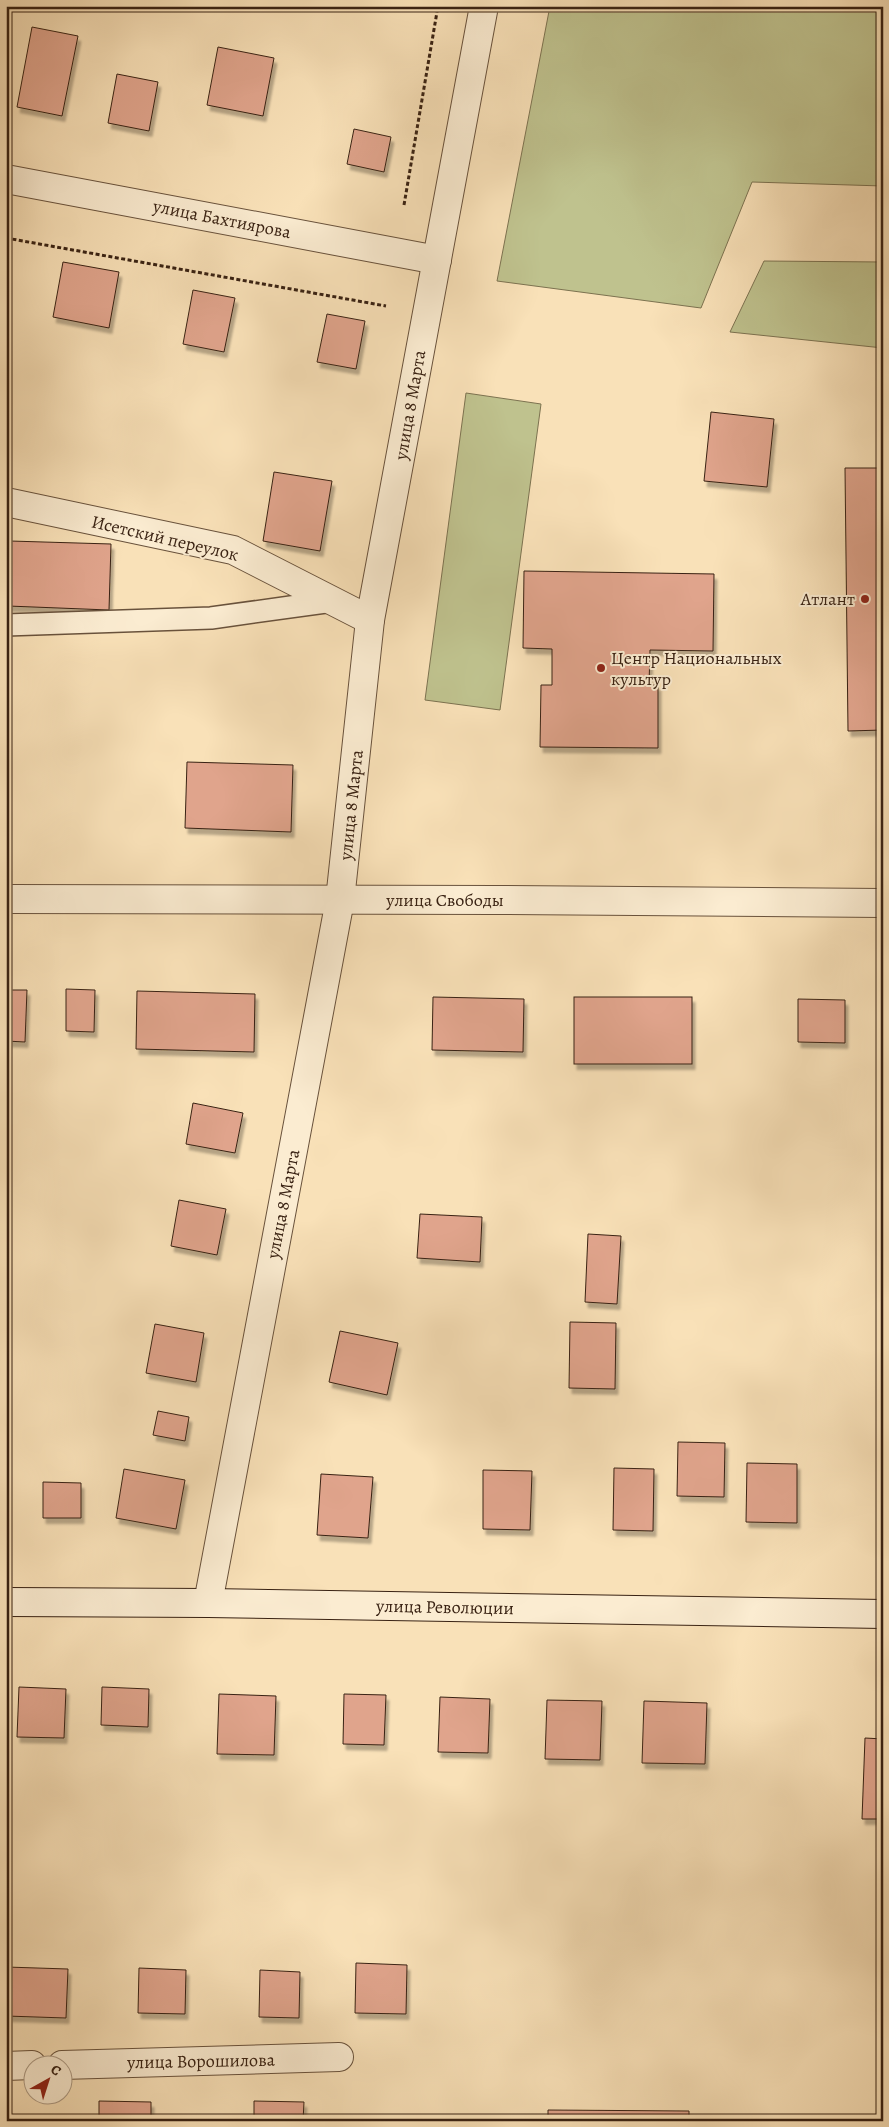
<svg xmlns="http://www.w3.org/2000/svg" width="889" height="2127" viewBox="0 0 889 2127" font-family="Alegreya,serif">
<style>
.green{fill:#bfc28e;stroke:#7c7250}
.building{fill:#e0a48c;stroke:#392213;filter:url(#shadow)}
.lines{fill:none;stroke-linecap:round;stroke-linejoin:round}
.service-casing{stroke:#69523c;stroke-width:24}
.minor-casing{stroke:#69523c;stroke-width:30}
.tertiary-casing{stroke:#69523c;stroke-width:30}
.secondary-casing{stroke:#392213;stroke-width:30}
.path{stroke:#392213;stroke-width:3;stroke-dasharray:4 2.5;stroke-linecap:butt}
.service{stroke:#fbecd1;stroke-width:21}
.minor{stroke:#fbecd1;stroke-width:28}
.tertiary{stroke:#fbecd1;stroke-width:28}
.secondary{stroke:#fbecd1;stroke-width:28}
.poi-dot{fill:#8f2418;stroke:#fbecd1;stroke-width:2}
.labels{text-anchor:middle;dominant-baseline:central;stroke-width:4;stroke-linejoin:round;paint-order:stroke}
.street-label{font-size:18px;fill:#392213;stroke:#fbecd1}
.poi-label{font-size:18px;fill:#392213;stroke:#fbecd1;text-anchor:end}
</style>
<defs>
<filter id="shadow"><feDropShadow dx="3" dy="5.5" stdDeviation="1" flood-color="#0004"/></filter>
</defs>
<rect width="100%" height="100%" fill="#f9e1b8"/>
<filter id="stains"><feTurbulence type="fractalNoise" baseFrequency=".004" numOctaves="4"/><feColorMatrix values="0 0 0 0 .2 0 0 0 0 .09 0 0 0 0 .02 0 0 0 .5 -.17"/></filter>
<radialGradient id="worn" r=".72"><stop offset=".6" stop-color="#630" stop-opacity="0"/><stop offset="1" stop-color="#630" stop-opacity=".3"/></radialGradient>
<g class="green">
<path d="M550 6H883V186L752 182 701 308 497 281Z"/>
<path d="M764 261 883 262V348L730 332Z"/>
<path d="M466 393 541 404 500 710 425 700Z"/>
</g>
<g class="building">
<path d="M32 27 78 36 62 116 17 107Z"/>
<path d="M218 47 274 58 263 116 207 105Z"/>
<path d="M117 74 158 82 149 131 108 123Z"/>
<path d="M354 129 391 137 384 172 347 164Z"/>
<path d="M63 262 119 272 109 328 53 317Z"/>
<path d="M193 290 235 298 224 352 183 344Z"/>
<path d="M327 314 365 321 356 369 317 362Z"/>
<path d="M711 412 774 419 767 487 704 481Z"/>
<path d="M845 468H883V730L848 731Z"/>
<path d="M274 472 332 481 320 551 263 541Z"/>
<path d="M10 541 111 544 109 610 8 606Z"/>
<path d="M524 571 714 574 713 651 650 650 649 685H658V748L540 747 541 685H552V649L523 648Z"/>
<path d="M187 762 293 765 291 832 185 828Z"/>
<path d="M66 989 95 990 94 1032 66 1031Z"/>
<path d="M6 990H27L25 1042 6 1041Z"/>
<path d="M137 991 255 994 254 1052 136 1049Z"/>
<path d="M433 997 524 999 523 1052 432 1050Z"/>
<rect x="574" y="997" width="118" height="67"/>
<path d="M798 999 845 1000V1043L798 1042Z"/>
<path d="M193 1103 243 1113 235 1153 186 1144Z"/>
<path d="M179 1200 226 1209 217 1255 171 1246Z"/>
<path d="M420 1214 482 1217 480 1262 417 1258Z"/>
<path d="M588 1234 621 1236 617 1304 585 1302Z"/>
<path d="M570 1322 616 1323 615 1389 569 1388Z"/>
<path d="M155 1324 204 1333 196 1382 146 1373Z"/>
<path d="M340 1331 398 1343 387 1395 329 1382Z"/>
<path d="M158 1411 189 1417 185 1441 153 1435Z"/>
<path d="M678 1442 725 1443 724 1497 677 1496Z"/>
<path d="M747 1463 797 1464V1523L746 1522Z"/>
<path d="M614 1468 654 1469 653 1531 613 1530Z"/>
<path d="M124 1469 185 1480 176 1529 116 1518Z"/>
<path d="M483 1470 532 1471 530 1530 483 1529Z"/>
<path d="M321 1474 373 1477 368 1538 317 1535Z"/>
<path d="M43 1482 81 1483V1518H43Z"/>
<path d="M19 1687 66 1689 64 1738 17 1737Z"/>
<path d="M102 1687 149 1689 148 1727 101 1725Z"/>
<path d="M219 1694 276 1696 274 1755 217 1754Z"/>
<path d="M344 1694 386 1695 384 1745 343 1744Z"/>
<path d="M440 1697 490 1699 488 1753 438 1752Z"/>
<path d="M547 1700 602 1701 600 1760 545 1759Z"/>
<path d="M644 1701 707 1703 705 1764 642 1763Z"/>
<path d="M865 1738 883 1739V1819H862Z"/>
<path d="M356 1963 407 1965 406 2014 355 2013Z"/>
<path d="M6 1967 68 1969 66 2018 6 2016Z"/>
<path d="M139 1968 186 1970 185 2014 138 2013Z"/>
<path d="M260 1970 300 1972 299 2018 259 2017Z"/>
<path d="M99 2101 151 2102V2121H99Z"/>
<path d="M254 2101 304 2102 303 2121H254Z"/>
<path d="M548 2110 689 2111V2121H548Z"/>
</g>
<g class="lines">
<g class="service-casing">
<path id="service" d="M6 625 211 618 333 601"/>
</g>
<g class="minor-casing">
<g id="minor">
<path d="M6 179 437 260"/>
<path d="M6 502 233 550 370 620"/>
<path d="M208 1603 340 900 370 620 484 6"/>
<path d="M62 2065 339 2057"/>
<path d="M6 2066 32 2065"/>
</g>
</g>
<g class="tertiary-casing">
<path id="tertiary" d="M6 899 498 900 883 903"/>
</g>
<g class="secondary-casing">
<path id="secondary" d="M6 1602 208 1603 883 1614"/>
</g>
<g class="path">
<path d="M404 205 438 6"/>
<path d="M6 238 386 306"/>
</g>
<use href="#service" class="service"/>
<use href="#minor" class="minor"/>
<use href="#tertiary" class="tertiary"/>
<use href="#secondary" class="secondary"/>
</g>
<g class="poi-dot">
<circle cx="865" cy="599" r="5"/>
<circle cx="601" cy="668" r="5"/>
</g>
<g class="labels">
<g class="street-label">
<text transform="translate(222 219) rotate(11)">улица Бахтиярова</text>
<text transform="translate(410 405) rotate(-80)">улица 8 Марта</text>
<text transform="translate(165 538) rotate(13)">Исетский переулок</text>
<text transform="translate(351 805) rotate(-84)">улица 8 Марта</text>
<text x="445" y="900">улица Свободы</text>
<text transform="translate(283 1204) rotate(-79)">улица 8 Марта</text>
<text transform="translate(445 1607) rotate(1)">улица Революции</text>
<text transform="translate(201 2061) rotate(-1)">улица Ворошилова</text>
</g>
<g class="poi-label">
<text x="855" y="599">Атлант</text>
<text x="611" y="658" text-anchor="start">Центр Национальных<tspan x="611" dy="21">культур</tspan></text>
</g>
</g>
<rect width="889" height="2127" fill="none" stroke="#f9e1b8" stroke-width="25"/>
<rect x="8" y="8" width="874" height="2112" fill="none" stroke="#392213" stroke-width="2.5"/>
<rect x="12" y="12" width="864" height="2102" fill="none" stroke="#392213"/>
<g transform="translate(48 2080) rotate(39)"><circle r="24" fill="#fbecd1" stroke="#ad9b85"/>
<path d="M0-4L9 19L0 12L-9 19Z" fill="#8f2418"/>
<text y="-8" font-size="14" font-weight="bold" text-anchor="middle" fill="#392213">С</text>
</g>
<rect width="100%" height="100%" filter="url(#stains)"/>
<rect width="100%" height="100%" fill="url(#worn)"/>
</svg>
